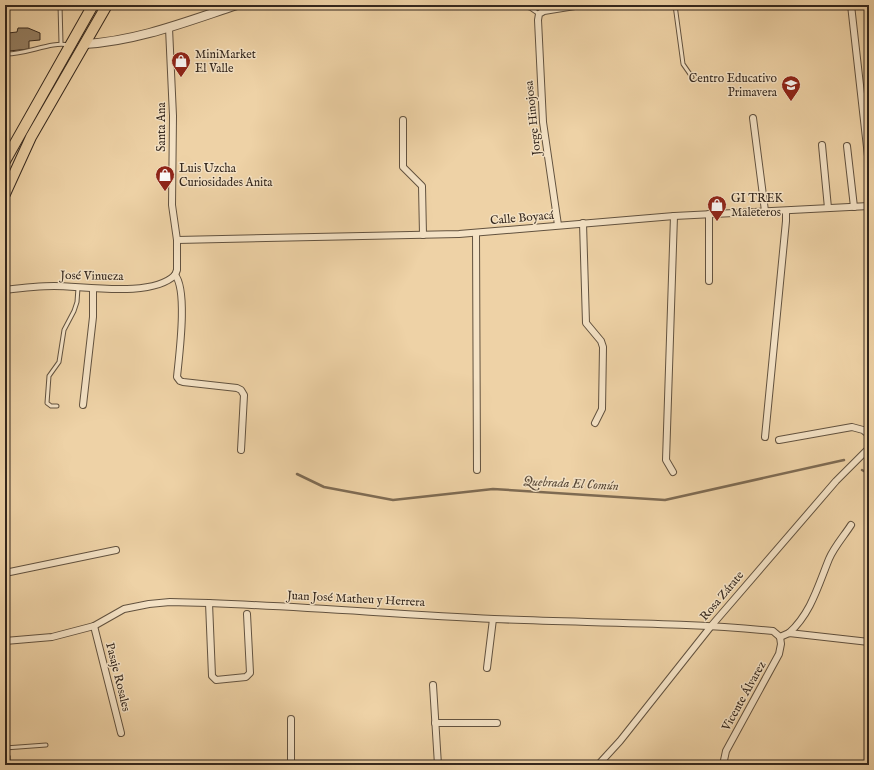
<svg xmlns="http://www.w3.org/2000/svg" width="874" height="770" viewBox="0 0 874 770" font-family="'IM FELL English',serif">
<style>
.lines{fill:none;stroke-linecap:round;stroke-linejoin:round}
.stream{stroke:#7e6b53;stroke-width:2.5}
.building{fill:#958064;stroke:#34271d}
.service-casing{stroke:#62523f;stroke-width:5}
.minor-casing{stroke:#62523f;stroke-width:8}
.tertiary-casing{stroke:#62523f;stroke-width:10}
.primary-casing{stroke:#34271d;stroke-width:12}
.service{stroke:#f4e2c5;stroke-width:3}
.minor{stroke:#f4e2c5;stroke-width:6}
.tertiary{stroke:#f4e2c5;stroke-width:8}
.primary{stroke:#eed2a6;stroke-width:10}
.labels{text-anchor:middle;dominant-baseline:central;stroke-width:3;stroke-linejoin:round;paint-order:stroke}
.poi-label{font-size:12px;fill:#34271d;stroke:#f4e2c5;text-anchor:start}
.street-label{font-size:12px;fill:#34271d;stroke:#f4e2c5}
.water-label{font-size:13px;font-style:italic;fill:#594938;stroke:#f4e2c5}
</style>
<rect width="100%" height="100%" fill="#eed2a6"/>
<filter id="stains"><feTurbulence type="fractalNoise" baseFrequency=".005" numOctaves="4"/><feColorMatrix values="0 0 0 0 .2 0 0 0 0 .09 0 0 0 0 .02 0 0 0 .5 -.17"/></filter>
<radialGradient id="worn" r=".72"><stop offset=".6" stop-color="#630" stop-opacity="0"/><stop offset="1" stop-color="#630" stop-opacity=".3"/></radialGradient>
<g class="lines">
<g class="stream">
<path d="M862 470 869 474"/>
<path d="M297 474 324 487 393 500 493 489 665 500 844 460"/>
</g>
</g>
<g class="building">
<path d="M18 28H28L40 33V40L29 41V49L9 51 8 33 17 32Z"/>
<rect x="5" y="756" width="5" height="9"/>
</g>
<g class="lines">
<g class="service-casing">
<g id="service">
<path d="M60 5 61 43"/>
<path d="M520 5 530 8 539 14"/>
<path d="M675 5 683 64 692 77"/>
<path d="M479 6 504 5"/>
<path d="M5 54C25 55 52 41 68 45"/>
<path d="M57 406H51L47 403 49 376 59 362 64 330 74 311 77 302 78 288"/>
<path d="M5 748 46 745"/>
</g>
</g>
<g class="minor-casing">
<g id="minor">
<path d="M851 5 869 165"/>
<path d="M169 28 173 116 172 205 177 240V270L175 275"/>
<path d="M753 118 765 211"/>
<path d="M403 120V167L422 186 423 235"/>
<path d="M822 145 828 208"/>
<path d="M847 146 854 207"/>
<path d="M583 223 586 323 601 341 603 347 602 409 595 423"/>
<path d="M558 225 543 122 538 20 539 14 544 11 581 5"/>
<path d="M476 233 477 470"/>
<path d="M177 240 459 234 674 216 869 206"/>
<path d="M175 275C188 290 179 356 177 377L180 381 183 382 237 388 241 390 244 395 241 450"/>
<path d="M709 281V214"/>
<path d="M5 290C21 288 38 286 54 286 84 286 152 298 175 275"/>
<path d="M83 405 93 317V289"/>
<path d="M765 437 786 221V211"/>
<path d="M779 440 852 427 863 430 869 435"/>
<path d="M673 472 666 460 674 216"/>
<path d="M5 573 116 550"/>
<path d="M209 603 212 676 216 680 246 677 250 673 247 614"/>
<path d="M94 626 121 733"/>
<path d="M789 633C811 613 818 586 829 559 834 547 844 536 851 525"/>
<path d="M780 637 789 633 869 642"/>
<path d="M5 641 52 637 94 626 124 609 149 604 170 602C278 604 386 614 494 619 588 623 681 622 773 631L780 637"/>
<path d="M487 668 493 619"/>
<path d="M433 685 438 765"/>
<path d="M291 719V765"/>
<path d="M435 723H497"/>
<path d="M598 765 620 741 712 625 836 481 869 448"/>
<path d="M723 765 726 751 779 654 781 644 780 637"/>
</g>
</g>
<g class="tertiary-casing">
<path id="tertiary" d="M85 44C138 41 188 21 237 5"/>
</g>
<g class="primary-casing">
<g id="primary">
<path d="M5 161 93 5"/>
<path d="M5 194 31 137 107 5"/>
</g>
</g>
<use href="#service" class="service"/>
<use href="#minor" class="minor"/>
<use href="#tertiary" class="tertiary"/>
<use href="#primary" class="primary"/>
</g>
<defs>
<g id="shop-pin" transform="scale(1)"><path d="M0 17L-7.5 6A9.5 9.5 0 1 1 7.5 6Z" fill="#8f2418" stroke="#f4e2c5"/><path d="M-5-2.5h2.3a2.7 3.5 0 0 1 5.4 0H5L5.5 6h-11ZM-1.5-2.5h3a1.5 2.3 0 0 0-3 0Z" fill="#fff"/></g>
<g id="school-pin" transform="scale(1)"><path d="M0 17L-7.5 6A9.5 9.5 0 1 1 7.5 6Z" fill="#8f2418" stroke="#f4e2c5"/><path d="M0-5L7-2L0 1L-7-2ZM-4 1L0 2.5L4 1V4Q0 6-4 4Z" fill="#fff"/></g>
</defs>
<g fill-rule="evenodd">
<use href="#shop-pin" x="181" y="61"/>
<use href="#school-pin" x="791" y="85"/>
<use href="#shop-pin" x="165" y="175"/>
<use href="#shop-pin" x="717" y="205"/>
</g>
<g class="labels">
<g class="poi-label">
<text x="195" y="54">MiniMarket<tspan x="195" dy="14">El Valle</tspan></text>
<text x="777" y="78" text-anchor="end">Centro Educativo<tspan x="777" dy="14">Primavera</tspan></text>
<text x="179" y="168">Luis Uzcha<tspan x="179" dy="14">Curiosidades Anita</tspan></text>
<text x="731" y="198">GI TREK<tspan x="731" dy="14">Maleteros</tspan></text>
</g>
<g class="street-label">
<text transform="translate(533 118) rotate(-96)">Jorge Hinojosa</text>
<text transform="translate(161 127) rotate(-90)">Santa Ana</text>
<text transform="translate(522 218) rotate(-5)">Calle Boyacá</text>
<text transform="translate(92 276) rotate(1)">José Vinueza</text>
<text transform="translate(722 596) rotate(-50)">Rosa Zárate</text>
<text transform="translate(356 599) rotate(3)">Juan José Matheu y Herrera</text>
<text transform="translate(118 677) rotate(76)">Pasaje Rosales</text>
<text transform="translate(744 696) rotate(-61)">Vicente Álvarez</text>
</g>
<g class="water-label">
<text transform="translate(571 484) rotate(3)">Quebrada El Común</text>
</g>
</g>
<rect width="874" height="770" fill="none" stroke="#eed2a6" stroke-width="20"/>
<rect x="6" y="6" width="862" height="758" fill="none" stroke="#34271d" stroke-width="2"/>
<rect x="10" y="10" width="854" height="750" fill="none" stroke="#34271d"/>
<rect width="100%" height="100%" filter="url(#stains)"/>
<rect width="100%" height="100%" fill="url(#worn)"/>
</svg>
